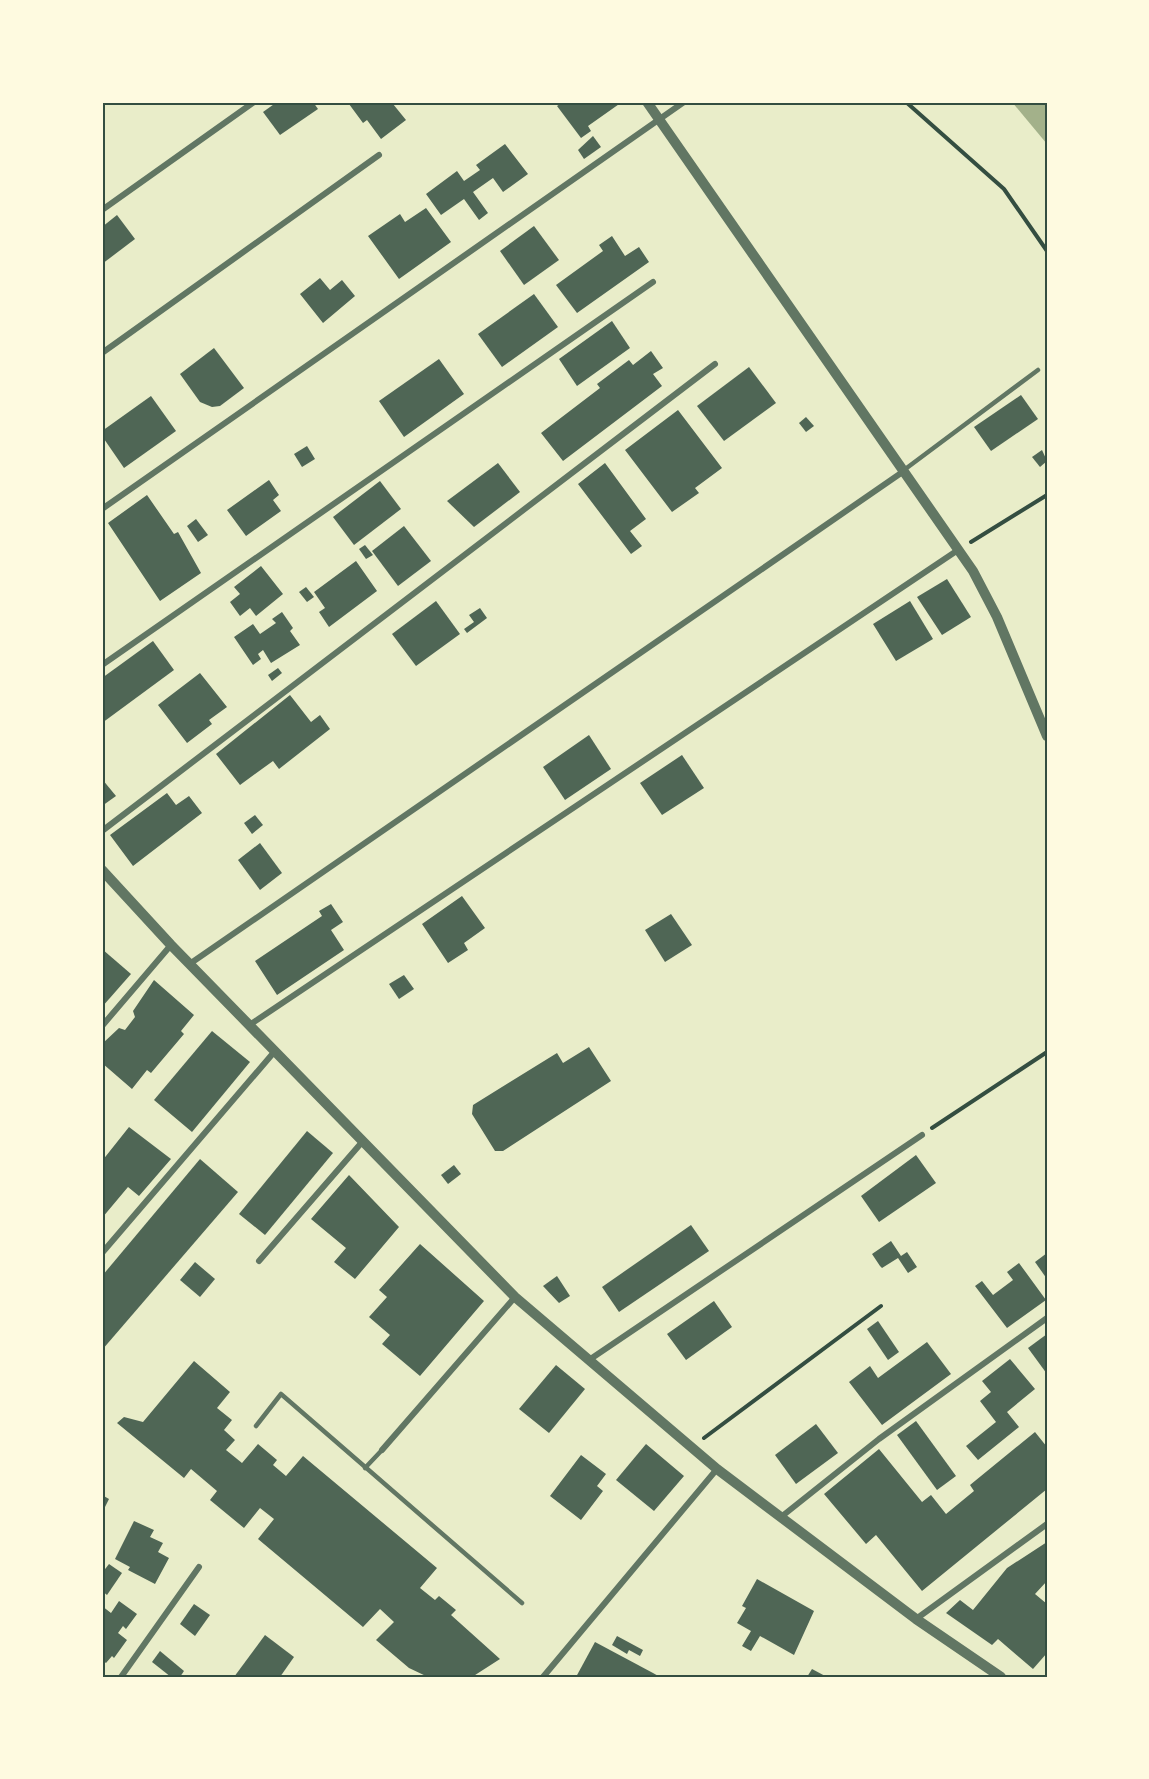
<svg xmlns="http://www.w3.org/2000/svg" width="1149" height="1779" viewBox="0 0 1149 1779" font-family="Quicksand,sans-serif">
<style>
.water{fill:#a3b18a}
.building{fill:#4f6655}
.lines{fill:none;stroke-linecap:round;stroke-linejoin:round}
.path{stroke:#344e41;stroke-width:4}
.service{stroke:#617663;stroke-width:4.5}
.minor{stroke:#617663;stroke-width:6}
.tertiary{stroke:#617663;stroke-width:10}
.neatline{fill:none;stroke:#344e41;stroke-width:2}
</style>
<rect width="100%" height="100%" fill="#e9edc9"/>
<path class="water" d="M1012 102H1047V144Z"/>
<g class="building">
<path d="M277 102H313L318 109 280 135 263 112Z"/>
<path d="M352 102H395L393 104 406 120 381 139 367 120 363 123 349 104Z"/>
<path d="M563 102H622L588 126 591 131 581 138 557 106Z"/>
<path d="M593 136 601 147 584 159 578 150Z"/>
<path d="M505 144 528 174 503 192 493 178 473 192 488 213 479 220 464 199 441 215 426 194 457 171 464 181 480 170 476 165Z"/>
<path d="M426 208 451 242 399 279 368 236 400 214 405 222Z"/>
<path d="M117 215 135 239 102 264V227Z"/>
<path d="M534 226 559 260 524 285 500 251Z"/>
<path d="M612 236 625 256 639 247 649 262 577 313 556 285 603 251 599 245Z"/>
<path d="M320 278 330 290 342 280 355 296 323 323 300 294Z"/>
<path d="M534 294 558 327 502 367 478 334Z"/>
<path d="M612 321 630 348 577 386 559 359Z"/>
<path d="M214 348 244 388 220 406 212 407 200 402 180 374Z"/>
<path d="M651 351 663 368 653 374 662 386 563 461 541 433 600 388 597 384 629 360 633 365Z"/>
<path d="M439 359 464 394 404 437 379 401Z"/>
<path d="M749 367 776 403 724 441 697 406Z"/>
<path d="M1021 395 1038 419 991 451 974 427Z"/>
<path d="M151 396 176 431 124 468 102 436V431Z"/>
<path d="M678 410 722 468 695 488 699 493 672 512 625 450Z"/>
<path d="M806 417 814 426 806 432 799 423Z"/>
<path d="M307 446 315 459 302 467 294 454Z"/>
<path d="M1042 450 1047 461 1040 467 1032 457Z"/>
<path d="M498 463 520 492 474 527 447 501Z"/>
<path d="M605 463 646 519 630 531 642 546 631 554 578 484Z"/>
<path d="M269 480 279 495 273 500 281 511 246 536 227 510Z"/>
<path d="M380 481 401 509 354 545 333 517Z"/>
<path d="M147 495 174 534 178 532 201 573 160 601 108 523Z"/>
<path d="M196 519 208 535 198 542 187 526Z"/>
<path d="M404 526 431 561 398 586 372 551Z"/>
<path d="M365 545 373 555 366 559 359 549Z"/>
<path d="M356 561 377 591 329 627 319 612 325 608 314 592Z"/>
<path d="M261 566 283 594 256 616 250 608 240 616 230 602 240 594 234 587Z"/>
<path d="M947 579 971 617 942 635 917 597Z"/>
<path d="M306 587 314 597 307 602 299 592Z"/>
<path d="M436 601 460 634 416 666 392 634Z"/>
<path d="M910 601 933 639 896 661 873 624Z"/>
<path d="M480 608 487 618 467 633 464 629 474 622 469 615Z"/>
<path d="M282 612 293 628 290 631 300 645 271 663 263 650 258 654 261 659 253 665 234 637 253 624 260 634 276 623 272 619Z"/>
<path d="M153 641 174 670 102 723V678Z"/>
<path d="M278 668 282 673 272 681 268 675Z"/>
<path d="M200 673 227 707 209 720 212 724 187 743 158 705Z"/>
<path d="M290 695 311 722 320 715 330 729 279 769 273 761 240 785 216 754Z"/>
<path d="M589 735 611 769 565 800 543 767Z"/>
<path d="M682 755 704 788 662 815 640 783Z"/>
<path d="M102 779 116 796 102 806Z"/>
<path d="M167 793 176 805 189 796 202 813 133 866 110 835Z"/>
<path d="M255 815 263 825 252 834 244 823Z"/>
<path d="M260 843 282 873 260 890 238 860Z"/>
<path d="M462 896 485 928 464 943 468 950 448 963 422 924Z"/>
<path d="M331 904 343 922 331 930 344 950 277 995 255 961 322 916 319 911Z"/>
<path d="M671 914 692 945 665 962 645 930Z"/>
<path d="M102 949 131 974 102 1007Z"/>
<path d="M404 975 414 989 399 999 389 984Z"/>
<path d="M154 980 194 1015 181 1031 184 1034 151 1073 147 1070 132 1089 102 1063V1044L119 1028 125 1030 135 1017 133 1011Z"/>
<path d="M212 1031 250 1062 192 1132 154 1100Z"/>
<path d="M589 1047 611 1081 503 1151H495L472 1114 473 1105 557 1053 563 1063Z"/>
<path d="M129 1127 171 1159 139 1196 128 1187 102 1218V1161Z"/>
<path d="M307 1131 333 1153 265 1235 239 1214Z"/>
<path d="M916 1155 936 1183 879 1222 861 1196Z"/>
<path d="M200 1159 238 1192 102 1350V1276Z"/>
<path d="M454 1165 461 1174 448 1184 441 1175Z"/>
<path d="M349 1175 399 1227 355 1279 334 1262 346 1248 311 1219Z"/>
<path d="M691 1225 709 1251 619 1312 602 1287Z"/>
<path d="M891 1241 901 1256 907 1252 917 1267 908 1273 898 1258 882 1268 880 1266 872 1254Z"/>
<path d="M420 1244 484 1301 420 1376 382 1344 390 1335 369 1317 387 1297 379 1290Z"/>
<path d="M1047 1253V1279L1035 1262Z"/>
<path d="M195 1262 215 1279 200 1297 180 1280Z"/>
<path d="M1019 1263 1046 1300 1007 1328 975 1286 982 1281 993 1295 1013 1280 1007 1272Z"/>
<path d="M557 1276 570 1296 559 1303 543 1286Z"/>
<path d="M714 1301 732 1327 686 1360 667 1334Z"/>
<path d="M878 1321 899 1352 888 1360 867 1329Z"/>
<path d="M1047 1334V1374L1028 1348Z"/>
<path d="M927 1342 951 1374 882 1425 849 1382 870 1366 878 1378Z"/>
<path d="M1010 1359 1035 1389 1007 1412 1019 1427 978 1460 966 1446 996 1422 980 1401 991 1392 982 1381Z"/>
<path d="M194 1361 230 1392 217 1408 232 1420 224 1430 235 1440 226 1450 242 1463 258 1444 277 1460 273 1465 286 1476 303 1456 437 1568 420 1588 435 1600 439 1596 456 1610 451 1615 500 1659 472 1677H428L409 1668 376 1640 394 1622 380 1609 363 1627 258 1539 274 1519 260 1508 244 1528 210 1500 217 1491 191 1469 184 1478 117 1423 124 1417 143 1422Z"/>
<path d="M556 1365 585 1389 549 1433 519 1409Z"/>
<path d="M916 1421 956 1476 937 1490 897 1435Z"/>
<path d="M816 1424 838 1453 796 1484 775 1455Z"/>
<path d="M1035 1432 1047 1447V1489L922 1591 876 1535 866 1544 824 1494 879 1449 922 1502 931 1495 946 1514 974 1491 970 1485Z"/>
<path d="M646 1444 684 1476 654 1511 616 1480Z"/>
<path d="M581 1455 606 1474 597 1486 603 1491 581 1520 550 1496Z"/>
<path d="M102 1495 109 1499 102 1513Z"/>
<path d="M134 1521 154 1530 150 1537 163 1543 158 1552 169 1558 155 1584 128 1570 130 1567 115 1559Z"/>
<path d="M1047 1542V1581L1035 1594 1047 1604V1653L1033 1669 998 1639 992 1645 946 1613 960 1600 973 1610 1007 1568Z"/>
<path d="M109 1564 122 1573 107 1595 102 1591V1573Z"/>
<path d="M757 1579 814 1611 794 1655 760 1636 751 1651 742 1646 751 1631 737 1623 746 1608 742 1606Z"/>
<path d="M119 1601 137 1614 126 1629 123 1626 118 1633 127 1640 114 1658 112 1656 106 1663 102 1660V1606L111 1613Z"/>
<path d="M194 1604 210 1615 195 1636 180 1624Z"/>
<path d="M265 1635 294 1657 280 1677H234Z"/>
<path d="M617 1636 643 1650 640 1656 629 1650 627 1654 612 1645Z"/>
<path d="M595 1642 653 1673 660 1677H576Z"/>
<path d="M160 1651 184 1671 180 1677H171L152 1662Z"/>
<path d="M812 1669 827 1677H807Z"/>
</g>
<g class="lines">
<g class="path">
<path d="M906 102 1004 189 1047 251"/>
<path d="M971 542 1047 495"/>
<path d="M932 1128 1047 1052"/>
<path d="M704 1438 881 1306"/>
</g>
<g class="service">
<path d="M904 470 1038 370"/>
<path d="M256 1426 281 1394 522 1603"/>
<path d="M365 1468 382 1450"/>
</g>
<g class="minor">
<path d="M102 210 254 102"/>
<path d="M102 353 379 155"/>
<path d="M102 509 684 102"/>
<path d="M102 665 653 282"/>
<path d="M102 831 715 364"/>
<path d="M191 963 904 471"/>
<path d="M251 1024 958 550"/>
<path d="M102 1026 171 945"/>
<path d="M102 1253 275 1051"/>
<path d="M259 1261 363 1141"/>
<path d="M589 1360 922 1135"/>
<path d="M382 1450 515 1297"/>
<path d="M781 1517 879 1439 1047 1318"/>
<path d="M916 1619 1047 1524"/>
<path d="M121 1677 199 1567"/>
<path d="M543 1677 717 1469"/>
</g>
<g class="tertiary">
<path d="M647 102 973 571 997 617 1047 736"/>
<path d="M102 870 171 945 515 1297 717 1469 916 1619 1001 1677"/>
</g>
</g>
<rect width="1149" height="1779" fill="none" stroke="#fefae0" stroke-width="207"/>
<rect x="104" y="104" width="942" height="1572" class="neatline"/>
</svg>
